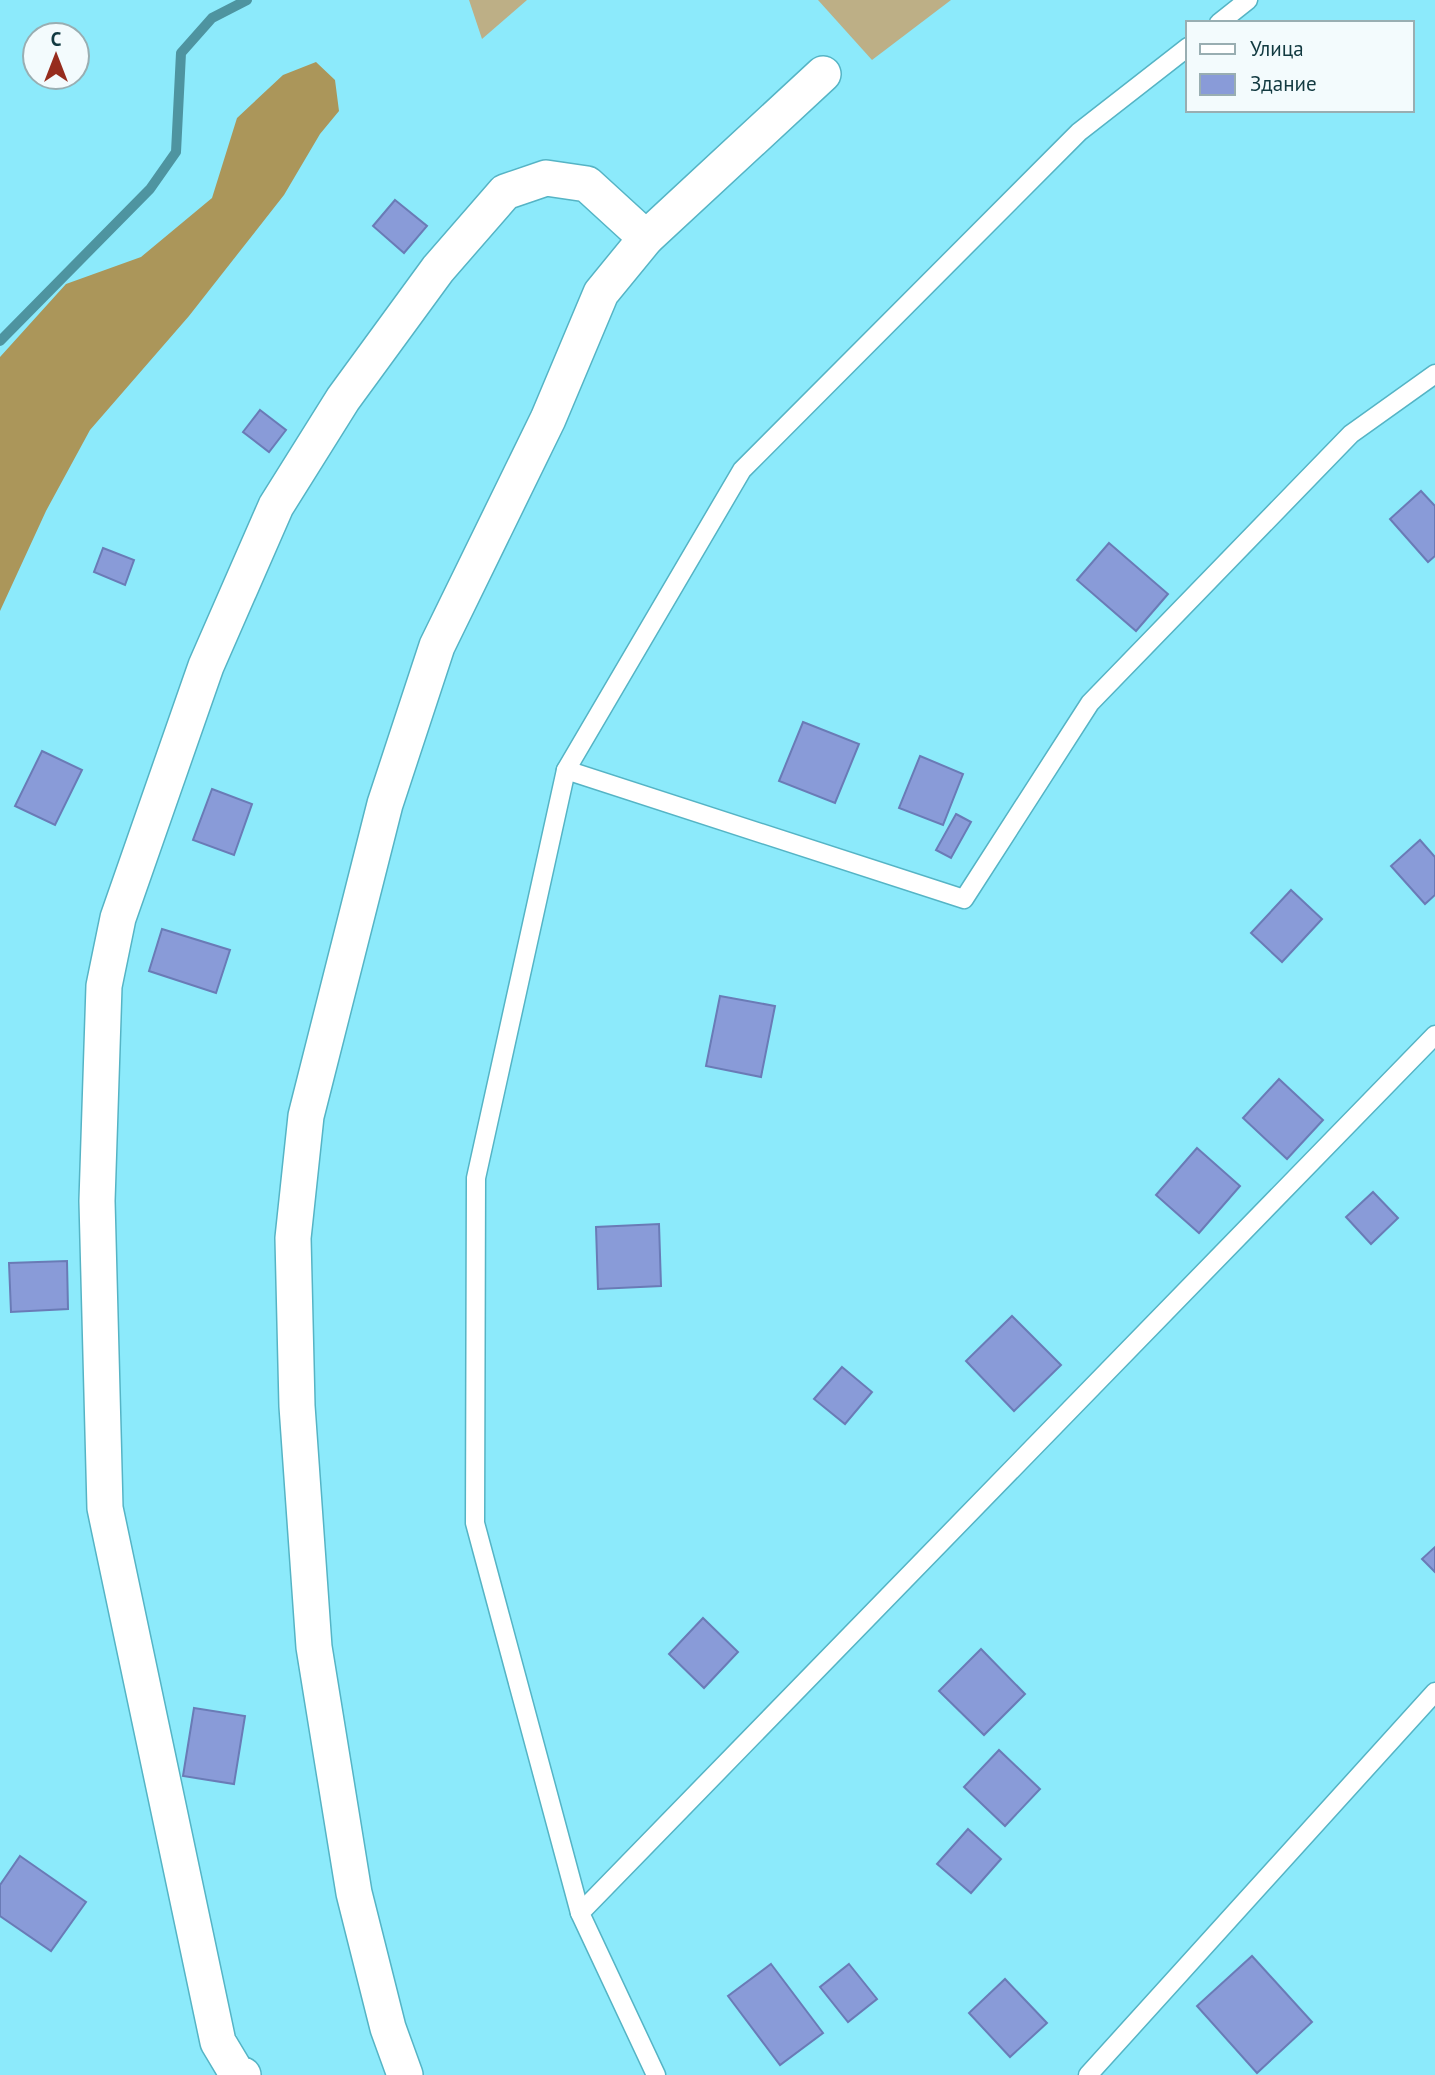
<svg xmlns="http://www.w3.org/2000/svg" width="1435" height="2075" viewBox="0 0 1435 2075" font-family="'PT Sans',sans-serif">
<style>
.green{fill:#bdaf86}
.forest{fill:#ab965a}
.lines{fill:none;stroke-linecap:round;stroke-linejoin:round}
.stream{stroke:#4e94a0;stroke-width:10}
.building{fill:#899bd8;stroke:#6a7bb6;stroke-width:2}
.lane-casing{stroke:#55b4c5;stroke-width:21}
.street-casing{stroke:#55b4c5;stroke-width:38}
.lane{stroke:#fff;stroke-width:18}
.street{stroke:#fff;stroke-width:35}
</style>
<rect width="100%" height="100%" fill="#8ceafb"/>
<g class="green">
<path d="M469 0H527L482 39Z"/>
<path d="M818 0H951L872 60Z"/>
</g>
<path class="forest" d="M316 62 335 80 339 111 320 134 284 195 189 316 90 430 46 511 0 611V357L66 284 141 257 212 198 237 118 283 75Z"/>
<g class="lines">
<path class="stream" d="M0 341 150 189 176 152 181 53 212 18 247 0"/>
</g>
<g class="building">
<path d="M395 200 427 226 404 253 373 226Z"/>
<path d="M260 410 286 430 269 452 243 432Z"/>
<path d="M1421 491 1435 506V556L1428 562 1390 519Z"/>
<path d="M1109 543 1168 594 1136 631 1077 580Z"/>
<path d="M103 548 134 560 125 585 94 572Z"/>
<path d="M803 722 859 744 835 803 779 781Z"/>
<path d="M42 751 82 770 55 825 15 806Z"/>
<path d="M920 756 963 774 943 825 899 808Z"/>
<path d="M212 789 252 804 234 855 193 840Z"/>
<path d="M956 814 971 822 951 858 936 850Z"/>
<path d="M1420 840 1435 857V895L1425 904 1391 866Z"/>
<path d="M1291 890 1322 919 1282 962 1251 933Z"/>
<path d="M162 929 230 950 216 993 149 971Z"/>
<path d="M720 996 775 1006 761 1077 706 1066Z"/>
<path d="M1279 1079 1323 1120 1287 1159 1243 1118Z"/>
<path d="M1197 1148 1240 1186 1199 1233 1156 1195Z"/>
<path d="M1373 1192 1398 1218 1371 1244 1346 1217Z"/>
<path d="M659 1224 661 1286 598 1289 596 1227Z"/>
<path d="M67 1261 68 1309 11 1312 9 1263Z"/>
<path d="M1012 1316 1061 1365 1014 1411 966 1361Z"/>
<path d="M842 1367 872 1392 845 1424 814 1399Z"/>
<path d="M1435 1547V1572L1422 1559Z"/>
<path d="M703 1618 738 1652 704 1688 669 1654Z"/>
<path d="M981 1649 1025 1694 984 1735 939 1691Z"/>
<path d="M194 1708 245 1716 234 1784 183 1776Z"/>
<path d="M999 1750 1040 1789 1005 1826 964 1787Z"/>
<path d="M968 1829 1001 1859 971 1893 937 1864Z"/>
<path d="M20 1856 86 1902 51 1951 0 1916V1885Z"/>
<path d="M1252 1956 1312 2022 1257 2073 1197 2006Z"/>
<path d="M771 1964 823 2033 780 2065 728 1996Z"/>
<path d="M849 1964 877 1999 848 2022 820 1987Z"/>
<path d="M1005 1979 1047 2023 1010 2057 969 2013Z"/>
</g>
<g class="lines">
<g class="lane-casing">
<g id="lane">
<path d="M1219 23 1248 0"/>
<path d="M566 770 964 899 1090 703 1351 434 1435 374"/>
<path d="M580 1913 475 1523 476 1178 566 770 742 470 1079 132 1188 47"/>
<path d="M656 2075 580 1913 1435 1035"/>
<path d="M1088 2075 1435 1692"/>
</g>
</g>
<g class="street-casing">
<g id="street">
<path d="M243 2075 236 2072 218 2042 105 1508 97 1201 104 986 118 918 206 666 276 506 343 399 438 269 505 192 546 178 587 184 646 238"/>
<path d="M405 2075 388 2028 354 1893 314 1647 297 1406 293 1238 306 1116 385 804 437 646 548 419 601 293 646 238 823 74"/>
</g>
</g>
<use href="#lane" class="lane"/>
<use href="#street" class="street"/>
</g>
<rect x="1186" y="21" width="228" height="91" fill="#f3fbfd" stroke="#99aeb2" stroke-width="2"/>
<rect x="1200" y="44" width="35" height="10" fill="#ffffff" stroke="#99aeb2" stroke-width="2"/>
<text x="1250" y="56" font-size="21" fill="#123a41">Улица</text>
<rect x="1200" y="74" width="35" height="21" fill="#899bd8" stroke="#99aeb2" stroke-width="2"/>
<text x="1250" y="91" font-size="21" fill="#123a41">Здание</text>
<g transform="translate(56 56)"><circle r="33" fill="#f3fbfd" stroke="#99aeb2" stroke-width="2"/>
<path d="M0-5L12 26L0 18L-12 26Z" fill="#962c1d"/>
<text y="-10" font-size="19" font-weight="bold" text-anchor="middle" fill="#123a41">С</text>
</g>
</svg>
